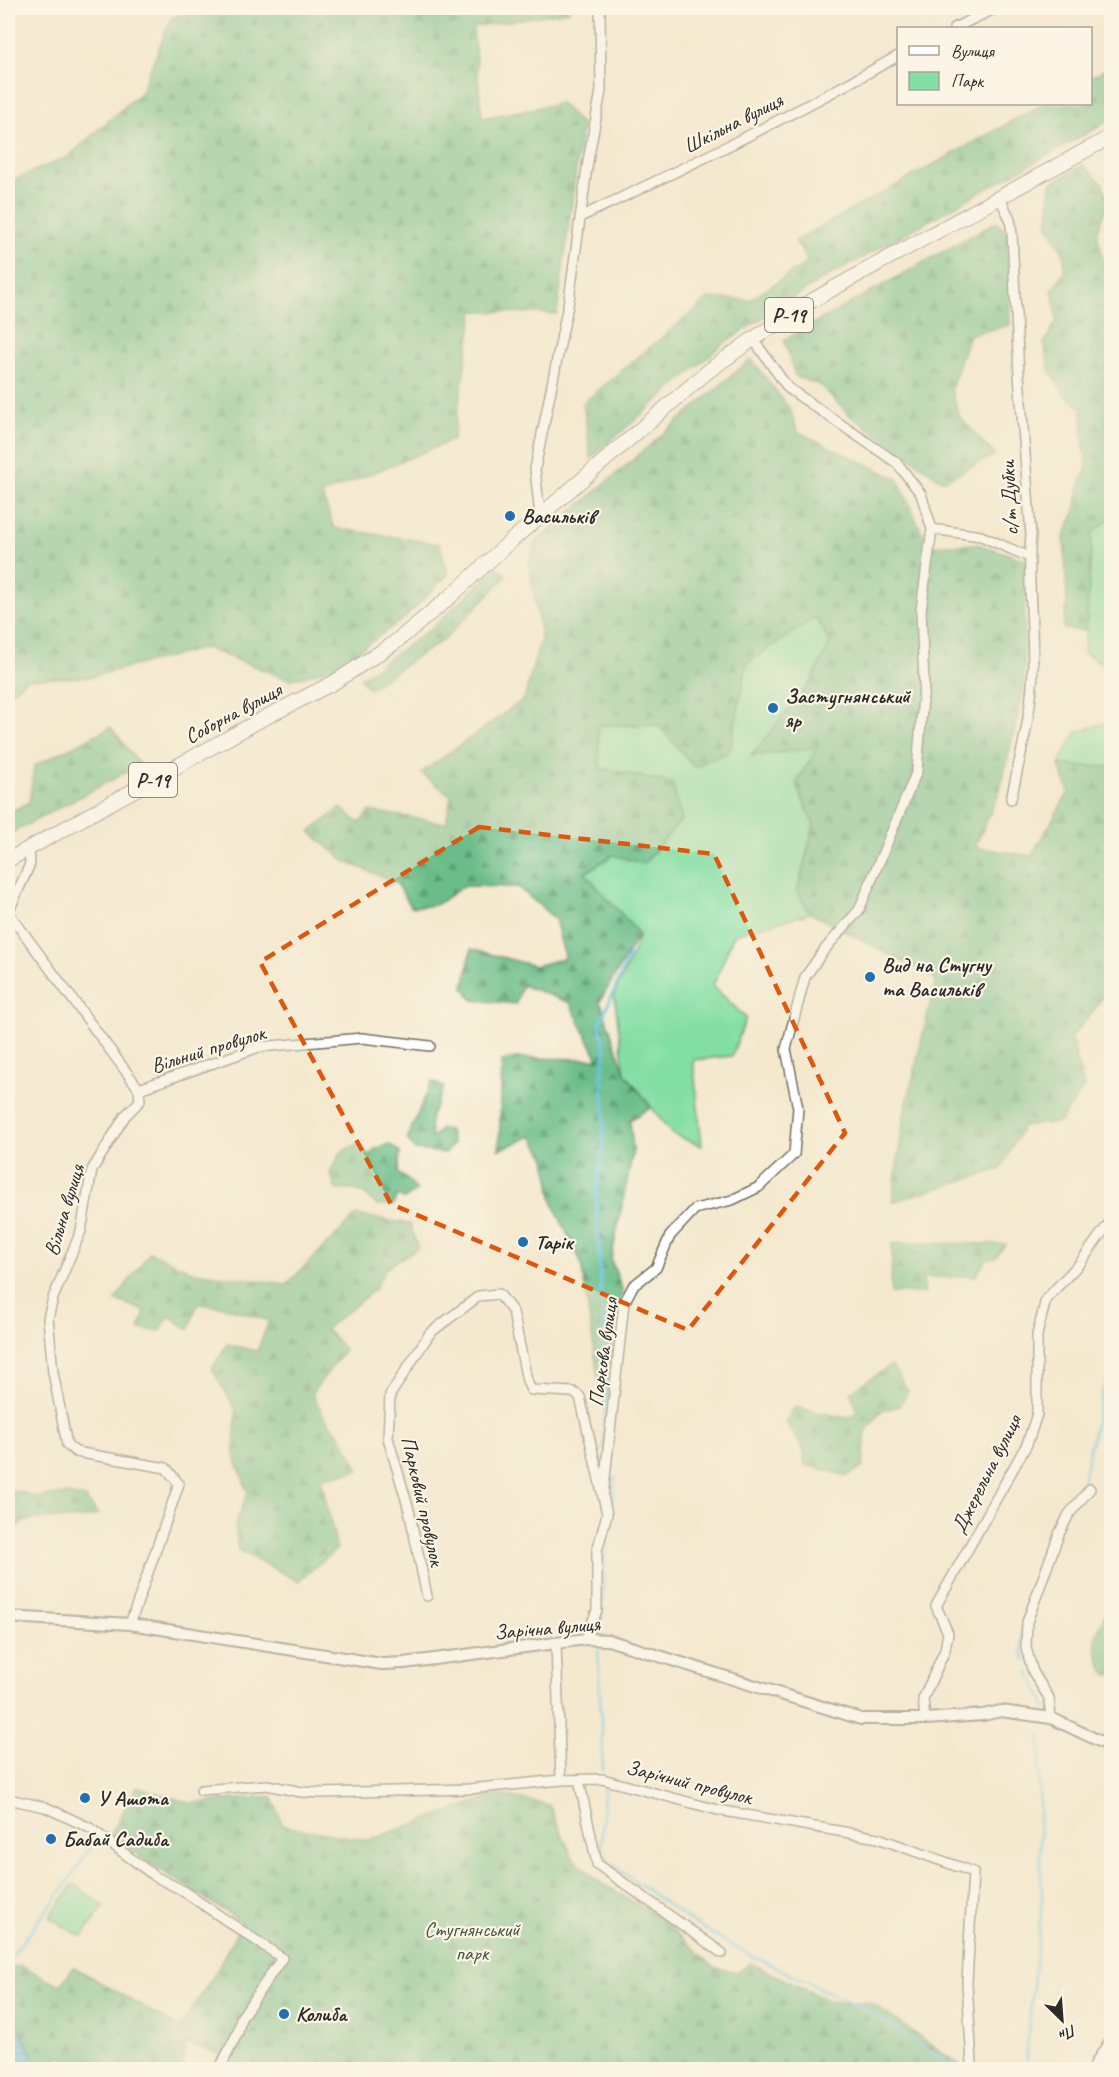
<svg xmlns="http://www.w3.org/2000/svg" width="1119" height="2077" viewBox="0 0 1119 2077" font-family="Caveat,sans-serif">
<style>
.green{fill:#83dea4;stroke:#578468;stroke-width:1.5}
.forest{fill:url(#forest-firs);stroke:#4a745a;stroke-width:1.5}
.water{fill:url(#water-rules);stroke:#4a7888;stroke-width:1.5}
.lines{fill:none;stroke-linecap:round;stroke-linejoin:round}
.stream{stroke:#68c4e6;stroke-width:3}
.minor-casing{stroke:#716e64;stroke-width:12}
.tertiary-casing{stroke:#716e64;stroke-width:14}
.primary-casing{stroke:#716e64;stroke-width:16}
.minor{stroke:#fff;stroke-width:9}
.tertiary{stroke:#fff;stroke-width:10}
.primary{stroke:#fff;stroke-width:14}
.marked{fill:none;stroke:#df570e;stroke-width:4.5;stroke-dasharray:12 8;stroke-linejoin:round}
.poi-dot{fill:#1f6fb2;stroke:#fcf5e5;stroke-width:2}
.labels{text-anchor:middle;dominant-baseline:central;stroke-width:4.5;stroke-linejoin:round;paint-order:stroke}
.shield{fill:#fcf5e5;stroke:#6a6863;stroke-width:1.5}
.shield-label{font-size:20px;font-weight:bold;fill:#2b2b2b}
.street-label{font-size:21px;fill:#2b2b2b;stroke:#fcf5e5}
.poi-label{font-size:21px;font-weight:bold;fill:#2b2b2b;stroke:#fcf5e5;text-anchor:start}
.park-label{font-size:21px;fill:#415849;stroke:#fcf5e5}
</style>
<defs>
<pattern id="forest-firs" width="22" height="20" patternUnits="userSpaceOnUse" patternTransform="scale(1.5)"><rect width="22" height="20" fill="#6abd8a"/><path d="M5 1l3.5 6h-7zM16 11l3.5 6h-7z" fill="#579a71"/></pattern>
<pattern id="water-rules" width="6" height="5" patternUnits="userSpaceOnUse" patternTransform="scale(1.5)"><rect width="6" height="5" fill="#68c4e6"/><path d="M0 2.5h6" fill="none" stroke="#569fbb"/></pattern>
</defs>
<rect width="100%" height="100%" fill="#fcf5e5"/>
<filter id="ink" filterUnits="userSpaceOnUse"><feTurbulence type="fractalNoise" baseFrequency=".0167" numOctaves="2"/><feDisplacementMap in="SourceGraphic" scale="12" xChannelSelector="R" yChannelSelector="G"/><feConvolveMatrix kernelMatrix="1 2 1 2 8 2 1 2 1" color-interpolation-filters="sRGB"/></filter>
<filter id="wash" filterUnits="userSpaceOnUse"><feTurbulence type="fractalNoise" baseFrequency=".008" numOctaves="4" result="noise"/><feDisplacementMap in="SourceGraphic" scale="24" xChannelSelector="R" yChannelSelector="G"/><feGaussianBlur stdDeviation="1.35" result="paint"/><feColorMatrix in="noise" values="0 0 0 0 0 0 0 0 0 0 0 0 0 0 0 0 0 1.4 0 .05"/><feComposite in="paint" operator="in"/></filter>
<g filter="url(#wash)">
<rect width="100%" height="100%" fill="#f4e9cf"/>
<g class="green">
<path d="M1111 517V668L1084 653 1092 534Z"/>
<path d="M816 617 830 643 811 682 752 755 818 748 796 784 814 825 797 892 810 913 734 934 713 986 746 1018 732 1056 693 1060 702 1146 672 1134 625 1073 614 995 634 951 639 934 584 873 613 855 672 783 600 768 598 725H659L694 767 730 751 747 663Z"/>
<path d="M1111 721V767L1059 765 1076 732Z"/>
<path d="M74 1884 104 1906 82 1937 49 1917Z"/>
</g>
<g class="forest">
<path d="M195 8H569V11L473 27 482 118 561 103 582 125 557 314 474 311 453 440 322 494 334 528 440 544 448 574 406 617 337 666 290 680 205 648 90 677 27 679 8 695V182L67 157 141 92 171 18Z"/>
<path d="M1111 66V120L816 283 724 343 591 458 583 403 709 298 750 300 808 262 795 241 1043 104H1090L1091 77Z"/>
<path d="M1083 165 1103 184 1108 202 1097 232 1107 278 1112 277 1111 398 1104 407 1111 440V517L1092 534 1086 631 1063 629 1067 602 1064 536 1076 510 1078 489 1087 467 1083 443 1082 409 1065 395 1049 369 1044 343 1057 321 1052 290 1064 272V254L1047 224 1051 183Z"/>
<path d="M996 222 1007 233 1010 325 969 335 951 389 959 416 995 455 943 481 849 415 821 386 795 376 784 340Z"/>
<path d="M751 359 790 409 798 432 898 479 928 546 977 544 1025 559 1024 690 1000 791 975 847 1031 856 1069 792 1059 765 1111 767V983L1095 1009 1071 1038 1084 1087 1060 1122 1023 1126 1001 1169 892 1202 904 1115 936 979 810 913 797 892 814 825 796 784 817 748 751 756 811 682 830 644 816 617 747 663 730 751 694 767 659 725H598L600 768 672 783 682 819 644 864 613 855 585 873 639 934 600 1001 625 1073 651 1107 630 1120 633 1151 611 1260 622 1289 611 1402 601 1397 581 1262 553 1204 546 1158 532 1136 499 1150 502 1061 516 1058 598 1059 570 1003 522 985 516 1004 473 1000 464 988 471 949 535 966 565 958 555 919 518 887 464 886 436 905 411 907 397 883 346 862 310 832 341 808 359 823 370 811 446 823 451 796 421 773 524 699 541 638 529 566 535 543Z"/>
<path d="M497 567 507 576 445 639 368 689 361 678 433 627Z"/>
<path d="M111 727 140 765 8 835V813L29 802 34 766Z"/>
<path d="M432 1081 444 1087 430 1119 431 1138 441 1129 449 1130 453 1143 446 1153 415 1150 407 1139Z"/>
<path d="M358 1144 370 1157 375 1149 389 1144 400 1152 398 1173 408 1180 417 1190 404 1199 397 1195 393 1205H376C363 1190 356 1189 336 1190L330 1172 342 1151Z"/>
<path d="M356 1215 410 1224 418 1248 386 1268 374 1290 326 1329 345 1350 312 1393 323 1415 342 1438 359 1470 321 1479 337 1549 298 1581 238 1550 235 1524 248 1493 234 1454 236 1410 212 1369 227 1344 257 1351 269 1321 225 1307 197 1304 189 1330 169 1316 161 1331 139 1329 145 1311 115 1300 150 1252 194 1272 287 1284Z"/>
<path d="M892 1243 1006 1244 995 1258 986 1260 976 1276 923 1278 925 1293H891Z"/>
<path d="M891 1365 908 1391 900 1406 881 1411 866 1431 863 1467 847 1476 805 1465 801 1446 785 1421 795 1407 848 1418 858 1411 850 1392Z"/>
<path d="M8 1490 18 1491 36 1497 68 1494 85 1498 98 1514C67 1528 32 1505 8 1534Z"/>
<path d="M1111 1603 1112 1675H1106C1089 1642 1095 1634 1111 1603Z"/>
<path d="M136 1787 190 1803 272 1796 283 1826 369 1840 498 1794 549 1805 573 1858 601 1883 658 1916 714 1967 737 1973 750 1963 830 2001 871 2003 960 2065V2070H223L217 2053 185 2044 183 2069H89L58 2056 56 2069H39L8 2005V1968L21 1966 60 1985 74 1967 180 2028 214 1975 242 1922 109 1837Z"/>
</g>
<path class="water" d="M8 2005 39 2069H8Z"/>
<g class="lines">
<g class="stream">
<path d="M604 1450 606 1390 596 1196 603 1146 604 1105 602 1079 605 1050 600 1023 629 955"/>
<path d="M611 1514 615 1477"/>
<path d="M1056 1529 1066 1508 1083 1480 1102 1393 1112 1371"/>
<path d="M599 1631C605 1594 602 1557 610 1521"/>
<path d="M598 1650 603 1770"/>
<path d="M1025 1660C1012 1618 1038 1574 1054 1536"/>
<path d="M1029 1672 1043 1700 1046 1709"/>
<path d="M604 1787 601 1850 610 1863 693 1923 744 1952 868 2011 947 2063 963 2070"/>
<path d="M8 1961 63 1889 91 1847"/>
<path d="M1026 2070 1028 2033 1042 1902 1039 1817 1040 1734"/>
</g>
</g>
</g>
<g filter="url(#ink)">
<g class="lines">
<g class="minor-casing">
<g id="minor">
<path d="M954 28 996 8"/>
<path d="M999 196 1010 219 1012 234 1019 375 1031 535C1026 585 1036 636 1032 686 1029 724 1019 762 1011 799"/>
<path d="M580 217C688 167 795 114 898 56"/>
<path d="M753 339 788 388 897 463 921 494 932 529 981 536 1029 557"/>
<path d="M540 516 535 469 569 300 588 161 601 91 600 8"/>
<path d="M8 912 139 1089 140 1101 125 1116 92 1170 81 1231 53 1298 48 1318 53 1372 67 1445 76 1452 166 1468 179 1484 130 1624"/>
<path d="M8 913 30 864 29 850"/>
<path d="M139 1089 259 1047 362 1038 430 1046"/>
<path d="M603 1496 624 1303 633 1286 656 1268 670 1236 695 1209 732 1200 759 1187 794 1154 798 1108 786 1049 805 977 825 949 859 910 917 771 924 685 921 610 932 529"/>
<path d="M427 1596 409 1510 388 1438 390 1395 430 1333 479 1296 499 1294 513 1312 527 1381 531 1390 573 1392 580 1397 607 1514 597 1551V1610L586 1639"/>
<path d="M556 1645 561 1780"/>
<path d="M1051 1718 1049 1698 1033 1672 1026 1648 1027 1622 1059 1534 1069 1514 1090 1489"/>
<path d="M925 1719 923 1699 945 1650 948 1633 936 1606 1027 1444 1037 1414V1335L1046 1299 1080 1263 1112 1219"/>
<path d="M579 1780 597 1864 722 1953"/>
<path d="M201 1790 267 1785 301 1792 322 1793 469 1789 561 1780 602 1779 718 1810 878 1838 973 1872 967 1983 972 2063"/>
<path d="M8 1799 45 1807 90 1828 156 1877 180 1889 282 1958 241 2018 238 2032 219 2070"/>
<path d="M1094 2070 1095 2064 1112 2037"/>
</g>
</g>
<g class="tertiary-casing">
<path id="tertiary" d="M8 1617 130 1624 382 1664 404 1663 586 1639 608 1640 861 1719H925L983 1715 1001 1711 1051 1718 1112 1747"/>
</g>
<g class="primary-casing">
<path id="primary" d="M8 860 264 718 333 683 393 644 451 596 504 547 707 372 753 339 806 304 868 269 1112 136"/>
</g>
<use href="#minor" class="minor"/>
<use href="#tertiary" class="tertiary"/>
<use href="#primary" class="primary"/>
</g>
</g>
<path d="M0 0H1119V2077H0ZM479 827 714 854 845 1133 688 1330 391 1204 260 962Z" fill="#f4e9cf" fill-opacity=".55" fill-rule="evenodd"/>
<path class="marked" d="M479 827 714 854 845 1133 688 1330 391 1204 260 962Z"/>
<g class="poi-dot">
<circle cx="510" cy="516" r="6"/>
<circle cx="773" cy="708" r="6"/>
<circle cx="870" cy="977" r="6"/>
<circle cx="523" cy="1242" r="6"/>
<circle cx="85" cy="1798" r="6"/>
<circle cx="51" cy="1839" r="6"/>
<circle cx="284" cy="2014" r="6"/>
</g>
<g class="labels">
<g class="shield">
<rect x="765" y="298" width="48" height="34" rx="4.5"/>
<rect x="129" y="763" width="48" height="34" rx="4.5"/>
</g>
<g class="shield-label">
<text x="789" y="315">Р-19</text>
<text x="153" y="780">Р-19</text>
</g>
<g class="street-label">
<text transform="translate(733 123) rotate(-27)">Шкільна вулиця</text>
<text transform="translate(1009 498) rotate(-93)">с/т Дубки</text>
<text transform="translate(233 713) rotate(-28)">Соборна вулиця</text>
<text transform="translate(208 1049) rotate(-17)">Вільний провулок</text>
<text transform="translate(64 1210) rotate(-73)">Вільна вулиця</text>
<text transform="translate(603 1352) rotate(-82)">Паркова вулиця</text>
<text transform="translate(986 1474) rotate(-63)">Джерельна вулиця</text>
<text transform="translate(423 1501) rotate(77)">Парковий провулок</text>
<text transform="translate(547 1628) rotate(-5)">Зарічна вулиця</text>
<text transform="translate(689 1782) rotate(14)">Зарічний провулок</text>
</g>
<g class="poi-label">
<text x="522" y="516">Васильків</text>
<text x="785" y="696">Застугнянський<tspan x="785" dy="24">яр</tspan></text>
<text x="882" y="965">Вид на Стугну<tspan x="882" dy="24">та Васильків</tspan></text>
<text x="535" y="1242">Тарік</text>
<text x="97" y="1798">У Ашота</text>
<text x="63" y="1839">Бабай Садиба</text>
<text x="296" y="2014">Колиба</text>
</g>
<g class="park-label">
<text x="472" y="1929">Стугнянський<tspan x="472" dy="24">парк</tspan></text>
</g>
</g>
<rect width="1119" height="2077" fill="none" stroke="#fcf5e5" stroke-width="30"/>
<rect x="897" y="27" width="195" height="78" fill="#fcf5e5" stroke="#a8a49b" stroke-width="1.5"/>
<rect x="909" y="46" width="30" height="9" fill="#ffffff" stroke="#a8a49b" stroke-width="1.5"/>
<text x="951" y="57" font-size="18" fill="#2b2b2b">Вулиця</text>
<rect x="909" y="72" width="30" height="18" fill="#83dea4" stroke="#a8a49b" stroke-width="1.5"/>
<text x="951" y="87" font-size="18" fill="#2b2b2b">Парк</text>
<g transform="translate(1062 2020) rotate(155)" stroke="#fcf5e5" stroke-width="4.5" paint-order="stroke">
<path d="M0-4.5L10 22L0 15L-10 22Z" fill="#2b2b2b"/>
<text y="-9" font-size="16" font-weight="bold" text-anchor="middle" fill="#2b2b2b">Пн</text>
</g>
</svg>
